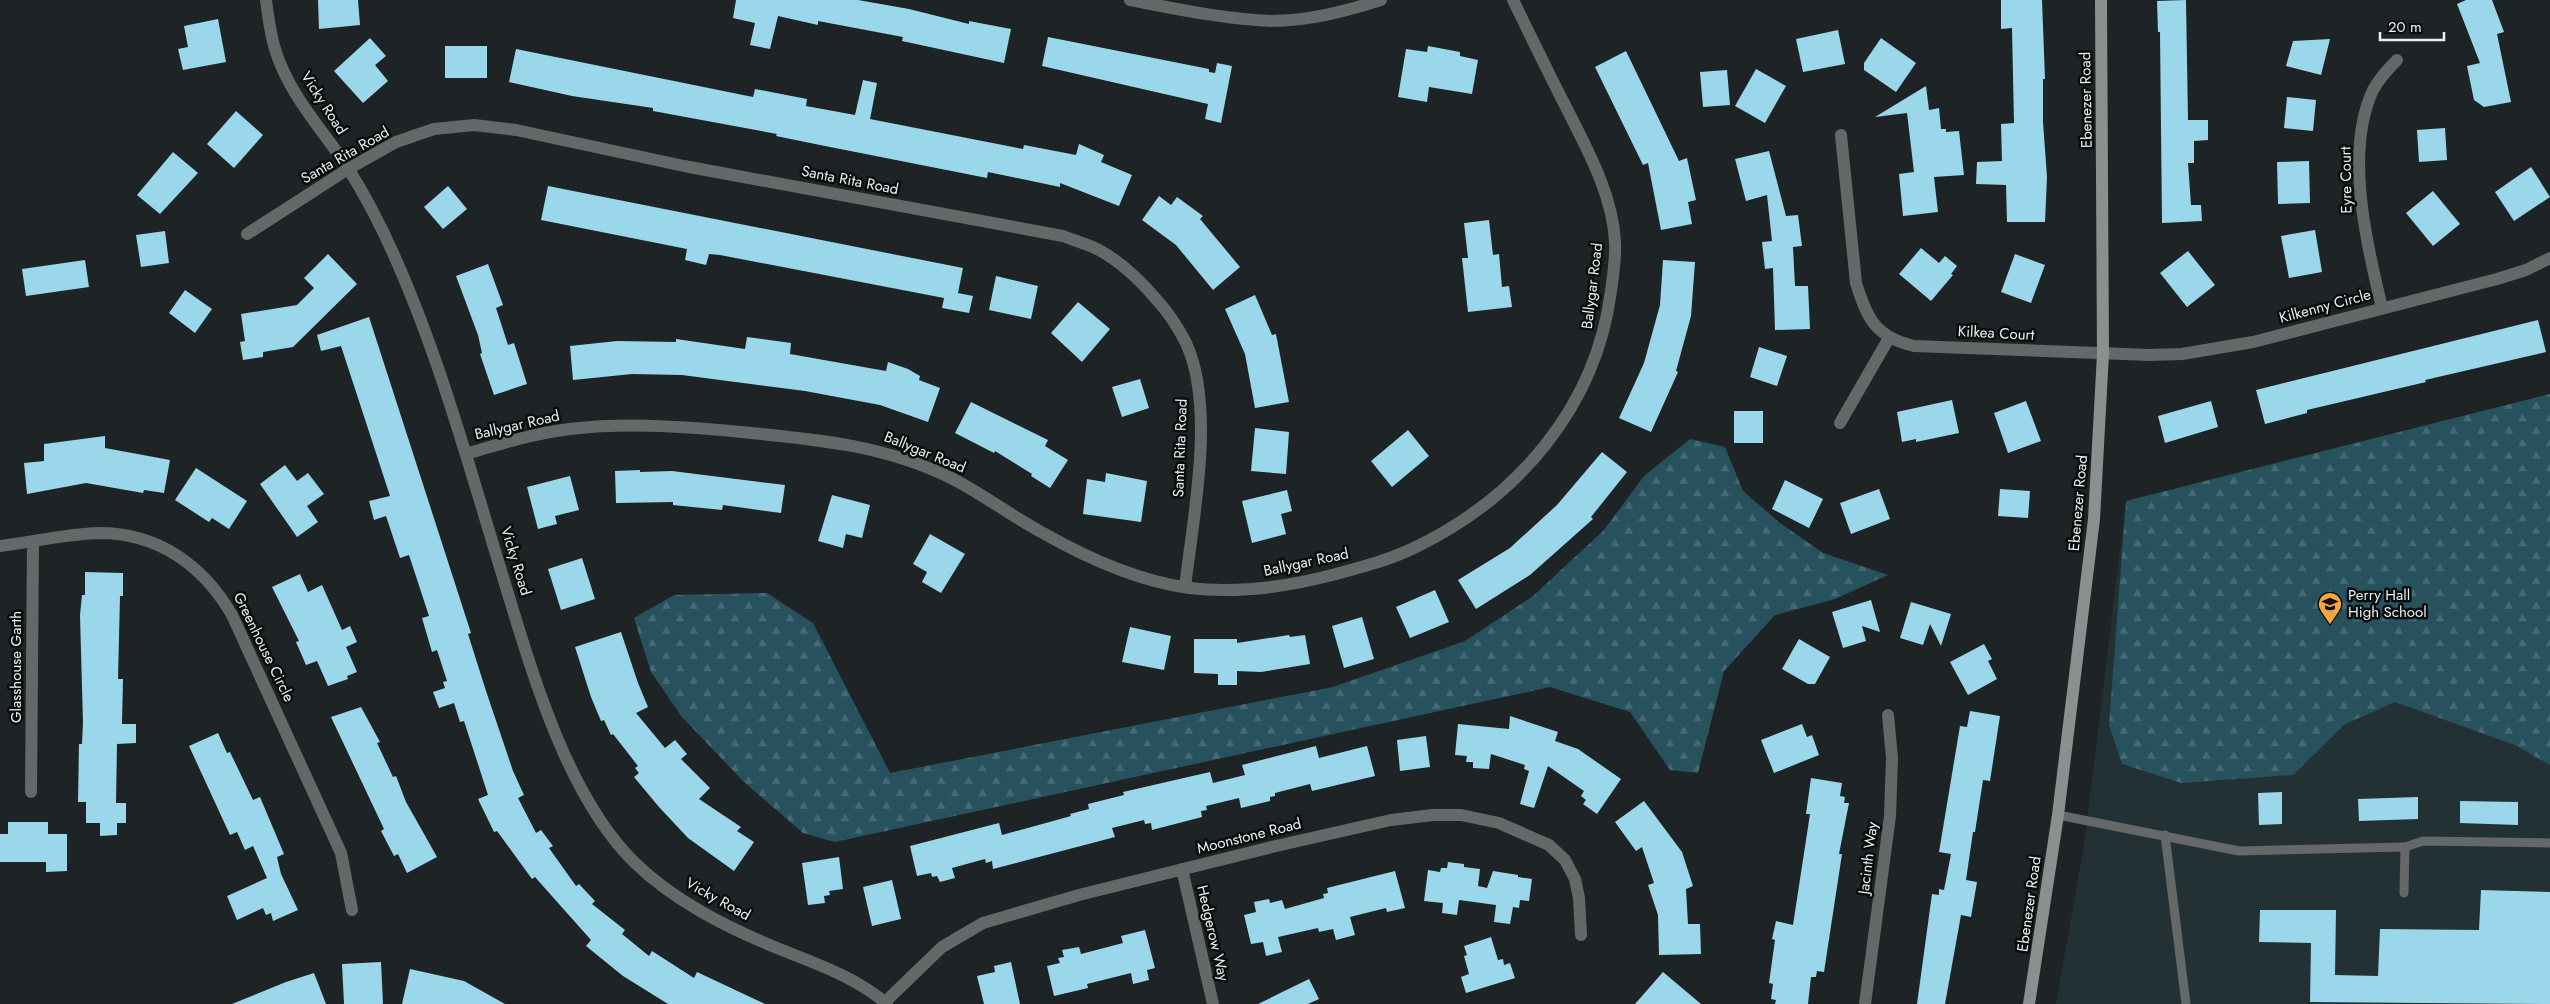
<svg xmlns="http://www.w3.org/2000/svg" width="2550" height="1004" viewBox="0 0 2550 1004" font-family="Jost,sans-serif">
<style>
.built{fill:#243134}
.forest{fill:url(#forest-firs)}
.building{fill:#9ad7ea}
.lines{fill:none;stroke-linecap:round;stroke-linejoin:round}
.lane{stroke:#656869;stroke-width:9}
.street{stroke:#656869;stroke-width:12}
.secondary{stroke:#8a8f90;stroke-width:12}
.labels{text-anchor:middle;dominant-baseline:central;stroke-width:5;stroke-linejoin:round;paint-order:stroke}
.street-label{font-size:15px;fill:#ebeff0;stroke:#0a0d0d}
.poi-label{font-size:15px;fill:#ebeff0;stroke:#0a0d0d;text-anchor:start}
</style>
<defs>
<pattern id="forest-firs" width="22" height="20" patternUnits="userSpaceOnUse" patternTransform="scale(1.25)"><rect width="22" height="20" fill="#27515d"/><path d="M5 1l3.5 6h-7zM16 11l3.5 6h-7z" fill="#466a75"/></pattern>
</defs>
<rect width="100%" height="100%" fill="#1e2426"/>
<path class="built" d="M2550 394V1004H2056L2084 845 2126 501Z"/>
<g class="forest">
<path d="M2550 394V765L2515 745 2395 702 2345 724 2293 775 2181 783 2122 764 2109 725 2126 501Z"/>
<path d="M1690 439 1725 447 1743 491 1780 523 1823 553 1888 575 1835 599 1775 615 1724 671 1698 773 1670 770 1630 712 1550 687 835 842 803 833 744 782 682 717 651 672 634 618 674 595 767 593 813 623 890 773 1333 687 1465 641 1533 596 1604 530 1644 476Z"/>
</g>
<g class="building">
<path d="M318 0H358L360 25 319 29Z"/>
<path d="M736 0H858L909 9 969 24V21L1011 29 1004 63 902 41 903 37 818 21V25L778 16 770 49 750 45 755 23 733 18Z"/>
<path d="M2001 0H2042L2045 79H2043V122L2047 177 2045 222H2007L2006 185 1976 184 1977 162 2002 161 2001 124 2014 123 2012 28 2001 29Z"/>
<path d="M2186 0 2188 120H2208V140L2194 141V163H2188L2191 205H2201L2202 221 2162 223 2160 32H2158L2157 1Z"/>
<path d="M2466 0H2492L2504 32 2497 34 2511 102 2484 107 2474 100 2467 66 2480 63 2457 4Z"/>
<path d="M218 19 226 62 183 70 178 49 188 47 184 26Z"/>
<path d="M1838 30 1845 64 1803 72 1796 39Z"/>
<path d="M1048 37 1209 69V72L1215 73 1217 63 1232 66 1221 123 1205 119 1208 104 1042 66Z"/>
<path d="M370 38 386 56 375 65 388 81 363 103 334 71Z"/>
<path d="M1881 38 1916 63 1896 92 1864 70V63Z"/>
<path d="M2330 39 2321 75 2286 66 2293 41Z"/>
<rect x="445" y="46" width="42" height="32"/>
<path d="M1428 46 1460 52V56L1478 60 1472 94 1429 87 1427 102 1398 97 1406 49 1427 52Z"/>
<path d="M516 49 753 97 755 89 807 99 806 106 855 115 863 80 877 83 870 119 1023 149 1024 145 1076 155 1079 144 1104 155 1101 162 1132 175 1119 206 1060 183V187L988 172 987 178 820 145 776 136 777 134 653 111V108L572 96 509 82Z"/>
<path d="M1626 51 1679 161 1687 158 1696 200 1688 202 1692 224 1661 230 1648 163 1643 165 1595 67Z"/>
<path d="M1756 69 1786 86 1765 123 1735 106Z"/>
<path d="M1727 70 1730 105 1703 107 1700 72Z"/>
<path d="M1926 86 1929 110 1939 108 1941 129H1946V132L1959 131 1964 175 1934 177 1938 212 1903 216 1899 174 1914 172 1907 113 1875 117Z"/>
<path d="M2287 97 2316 100 2313 131 2284 128Z"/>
<path d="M236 111 263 135 234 168 207 144Z"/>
<path d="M2445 128 2447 160 2419 162 2417 130Z"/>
<path d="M1769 151 1786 216 1798 215 1802 246 1793 247 1795 286H1808L1810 329 1775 330 1773 268 1765 269 1762 242 1772 241 1767 195 1746 201 1735 159Z"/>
<path d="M173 152 198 173 160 214 137 195Z"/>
<path d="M2309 161 2310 203 2278 204 2277 162Z"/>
<path d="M2531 167 2550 197 2514 221 2495 192Z"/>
<path d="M448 186 467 209 443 229 424 207Z"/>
<path d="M548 186 963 268 958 293 973 296 969 313 942 308 944 298 720 255 709 254 706 265 685 260 687 249 541 220Z"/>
<path d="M2433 191 2460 224 2433 246 2406 213Z"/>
<path d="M1159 196 1171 205 1177 197 1203 216 1200 219 1240 267 1213 290 1176 245 1142 220Z"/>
<path d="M1489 220 1493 255 1499 254 1502 287 1509 286 1512 307 1468 312 1462 258H1468L1464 223Z"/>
<path d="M2315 230 2322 272 2289 278 2281 236Z"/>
<path d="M165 231 169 263 141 267 136 235Z"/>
<path d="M1921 248 1939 263 1945 256 1957 266 1951 274 1953 275 1931 301 1899 274Z"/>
<path d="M2188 251 2215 285 2187 307 2160 273Z"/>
<path d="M328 254 357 284 293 347 263 352V357L243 360 240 342 245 341 241 314 297 305 314 288 304 278Z"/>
<path d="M2015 254 2045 265 2031 303 2001 292Z"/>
<path d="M85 260 89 287 26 296 22 269Z"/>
<path d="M1663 260 1695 262 1691 316 1676 371 1678 372 1651 432 1619 418 1644 363 1660 305Z"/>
<path d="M488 264 503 305 496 308 508 345 514 343 527 384 494 395 480 354 482 353 478 335 456 276Z"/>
<path d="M996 276 1038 286 1031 319 989 310Z"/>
<path d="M185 290 212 309 195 333 169 313Z"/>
<path d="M1255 295 1272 335 1276 334 1289 402 1255 408 1245 354 1225 309Z"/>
<path d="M1078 302 1110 329 1082 362 1051 333Z"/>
<path d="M369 317 471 633 468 634 486 691 513 771 524 795 518 798 536 833 541 830 553 846 549 848 576 886 579 884 595 901 592 904 625 930 622 934 649 956 652 951 694 978 697 972 765 1004H668L623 976 586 946 591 940 535 877 532 879 497 831 494 832 478 799 488 795 464 721 460 722 454 703 439 708 433 692 445 688 443 682 447 681 437 650 432 652 422 618 429 616 409 555 400 558 386 516 374 520 369 501 390 496 341 346 321 351 317 335Z"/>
<path d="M2538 320 2546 352 2425 380 2426 382 2307 410V413L2265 424 2256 390Z"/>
<path d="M747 337 791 343 790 354 886 371 888 362 908 369 920 376 919 380 940 388 928 422 880 405 805 391 682 375 632 374 573 380 570 346 617 341 676 342V339L745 349Z"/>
<path d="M1759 347 1787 356 1777 386 1750 377Z"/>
<path d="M1140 379 1149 408 1122 417 1112 387Z"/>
<path d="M1952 400 1959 433 1916 442V439L1902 442 1897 412Z"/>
<path d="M2026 401 2041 441 2008 453 1994 413Z"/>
<path d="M2211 401 2218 427 2165 443 2158 416Z"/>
<path d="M971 402 1048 440 1045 446 1068 460 1050 488 1031 476 1032 474 995 451 994 453 955 433Z"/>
<rect x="1734" y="411" width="29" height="32"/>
<path d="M1255 428 1289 432 1286 474 1251 471Z"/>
<path d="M1408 430 1429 456 1392 487 1371 461Z"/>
<path d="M105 436V448L170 460 164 493 144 490 143 493 86 483 27 494 24 463 44 461V444Z"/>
<path d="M1602 452 1627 472 1591 517 1593 519 1530 575 1476 609 1458 580 1510 548 1557 505Z"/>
<path d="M285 465 297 481 308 473 324 494 307 506 318 522 297 537 260 484Z"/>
<path d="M196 468 247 501 229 529 212 518 209 522 175 500Z"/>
<path d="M640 470V472L672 471 785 485 781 513 723 505 722 510 673 505V502L616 503 615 471Z"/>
<path d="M1106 473 1147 481 1141 522 1083 514 1087 479 1105 482Z"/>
<path d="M570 476 579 510 555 516 557 524 538 529 527 487Z"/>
<path d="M1785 480 1823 499 1809 528 1772 509Z"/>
<path d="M1879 489 1890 519 1851 534 1840 503Z"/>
<path d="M2000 489 2030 491 2028 518 1998 516Z"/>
<path d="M1287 490 1292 511 1281 514 1286 534 1252 543 1242 501Z"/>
<path d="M832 495 870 505 862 538 846 534 843 548 818 541Z"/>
<path d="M930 534 965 554 941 593 922 582 927 572 913 564Z"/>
<path d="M582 558 595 599 561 610 548 569Z"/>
<path d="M85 572 123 573V596H120L118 679H123L122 724H136V743L117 744 116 803H126V823H117V835L100 836V823H86V802H78L79 744H82L83 723 80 615 82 595H85Z"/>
<path d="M300 574 308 592 322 585 342 630 350 626 357 642 346 647 357 672 347 676 348 679 328 686 317 661 306 665 296 642 299 641 272 587Z"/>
<path d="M1435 590 1449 622 1410 638 1396 607Z"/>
<path d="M1871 600 1880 632 1862 626 1866 641 1843 648 1832 612Z"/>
<path d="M1911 602 1951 614 1941 646 1930 624 1923 645 1900 638Z"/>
<path d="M1362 617 1374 659 1344 668 1332 626Z"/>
<path d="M1130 627 1171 636 1164 670 1122 662Z"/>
<path d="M621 632 638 683 648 707 636 713 665 748 675 740 687 754 681 759 710 788 699 799 741 827 737 831 754 842 734 871 688 838 659 807 634 777 639 773 635 768 638 766 613 734 611 735 604 720 601 721 591 697 575 647Z"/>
<path d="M1289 635 1290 637 1305 635 1310 664 1261 672 1237 671V685H1218V674L1194 673V639H1237V643Z"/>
<path d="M1799 639 1830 657 1815 684H1808L1782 669Z"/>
<path d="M1984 644 1992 659 1988 661 1997 679 1968 695 1950 662Z"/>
<path d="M361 707 380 742 377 743 393 777 396 776 406 802 437 857 407 873 398 854 394 856 381 831 384 829 331 717Z"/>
<path d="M1970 711 2000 716 1990 781 1983 780 1975 832H1973L1966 880 1977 882 1971 917 1961 915 1945 1004H1917L1932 894 1939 895V889L1944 890 1951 854 1939 852 1960 726 1967 727Z"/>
<path d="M1510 716 1558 732 1555 741 1578 749 1621 779 1597 814 1583 804 1586 800 1581 796 1584 791 1548 766 1534 808 1520 804 1529 771 1524 769 1525 765 1491 754 1489 769 1473 768V762H1466L1467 756 1455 755 1458 724 1509 729Z"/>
<path d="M1802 724 1807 737 1812 735 1819 755 1774 773 1761 740Z"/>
<path d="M218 733 227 753 230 752 253 800 260 797 284 854 277 857 281 874 298 910 273 921 271 913 266 915 263 908 237 920 227 896 267 878 253 846 245 850 237 832 230 835 189 746Z"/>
<path d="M1426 736 1430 767 1400 771 1397 740Z"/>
<path d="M1316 746 1319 758 1367 746 1375 776 1312 791 1310 784 1275 793V796L1270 797V801L1241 808 1239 798 1206 806 1207 810 1201 811 1202 817 1152 830 1151 823 1145 824 1144 820 1112 828 1115 837 993 869 992 861 986 863 985 859 952 868 955 878 940 882 937 876 932 877 931 873 917 876 910 846 999 823 1002 835 1071 816 1070 814 1089 809 1088 804 1124 795 1123 792 1210 772 1213 783 1245 775 1242 765Z"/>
<path d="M1811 778 1842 783 1840 796 1845 797 1844 803H1849L1839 854H1842L1824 972 1817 971 1816 977H1811L1808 1004H1775L1776 1000 1771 999 1773 984 1769 983 1775 940 1772 939 1776 921 1793 925 1810 814H1806Z"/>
<path d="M2282 792V824L2259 825 2258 793Z"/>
<path d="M2418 797V819L2359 821 2358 799Z"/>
<path d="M1644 801 1682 852 1693 886 1686 889 1688 924H1700L1701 954 1659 955 1658 915 1648 885 1654 883 1642 847 1636 851 1615 822Z"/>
<path d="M2460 801 2518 802V825L2460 823Z"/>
<path d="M8 822H48V834H67V871L46 872V862H0V834H8Z"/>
<path d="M839 857 843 889 829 891 830 895 824 896 825 903 808 905 802 863Z"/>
<path d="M1448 862 1464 864V867L1480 869 1478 886 1487 888 1493 871 1518 875V877L1532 879 1529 901 1520 900 1519 908 1513 907 1510 924 1494 922 1496 905 1459 900 1457 915 1442 913 1443 903 1424 901 1428 870 1440 872 1441 868H1447Z"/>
<path d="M1395 871 1405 908 1387 912 1386 908 1350 917 1355 935 1336 940 1333 929 1319 932 1318 928 1278 937 1282 952 1266 956 1263 942 1251 944 1244 915 1256 912 1254 902 1269 899 1270 903 1282 900 1285 909 1324 898 1323 894 1328 893 1327 888Z"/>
<path d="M892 880 901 919 872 926 863 887Z"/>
<path d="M2481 890 2550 892V1004L2310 1002 2311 943 2259 942 2260 910H2336L2335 975 2378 976 2380 929 2479 930Z"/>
<path d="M1145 930 1155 968 1147 970 1149 980 1133 984 1131 973 1087 984 1088 988 1054 996 1047 966 1060 963 1058 958 1064 957 1062 950 1079 947 1081 954 1123 943 1121 936Z"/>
<path d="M1491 937 1498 960 1503 959 1504 965 1510 963 1515 978 1466 993 1461 977 1469 974 1464 956 1467 955 1464 946Z"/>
<path d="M381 962 383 1004H344L342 964Z"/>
<path d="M1011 962 1020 1004H984L977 976 995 972 994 966Z"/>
<path d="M410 969 464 981 505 1004H402Z"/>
<path d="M1663 972 1701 1004H1635Z"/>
<path d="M314 973 326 1004H232L286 982Z"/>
<path d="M1309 979 1319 999 1308 1004H1258Z"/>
</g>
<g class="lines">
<g class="lane">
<path d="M2058 815 2239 851 2405 847 2404 893"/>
<path d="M2165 835 2186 1004"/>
<path d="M2405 847 2423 841 2550 843"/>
</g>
<g class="street">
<path d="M266 0C268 16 270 33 275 49 288 93 321 128 346 165 362 190 381 226 393 253 438 353 467 459 499 564 528 658 563 792 634 862 674 901 726 927 777 948 816 964 854 976 887 1004"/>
<path d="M1130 0C1177 9 1224 19 1271 21 1309 21 1346 11 1381 0"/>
<path d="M1841 135 1856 283C1867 318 1875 337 1914 346L2150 355 2182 354 2253 342 2497 279 2526 270 2550 258"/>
<path d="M247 234 348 169 396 142 434 129 474 125 516 130 684 166 1063 236C1075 241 1088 244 1099 250 1121 262 1140 280 1156 299 1168 312 1178 327 1186 343 1216 408 1193 518 1185 587"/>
<path d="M2382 308C2367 244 2344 152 2373 90 2379 79 2388 69 2397 60"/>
<path d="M1840 423 1889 338"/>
<path d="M466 454C500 444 535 433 570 429 630 422 691 427 751 433 822 440 886 446 951 478 983 494 1011 516 1043 533 1087 558 1138 581 1189 588 1239 594 1287 587 1336 574 1362 567 1389 560 1414 548 1518 498 1596 407 1611 291 1613 276 1616 258 1615 242 1613 196 1588 151 1568 111 1549 74 1531 37 1513 0"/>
<path d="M0 546C32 542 66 534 99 533 158 533 203 565 232 615L341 853 352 910"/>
<path d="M31 792 33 542"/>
<path d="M1182 869 1213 1004"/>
<path d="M885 1002 942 947 983 923 1079 895 1276 846 1391 820 1433 815H1461L1499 823 1549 845 1565 860 1575 879 1579 898 1581 935"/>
<path d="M1865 1004 1890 816 1892 758 1888 715"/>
</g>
<path class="secondary" d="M2029 1004 2058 815 2094 519 2103 354 2101 0"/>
</g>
<defs>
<g id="school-pin" transform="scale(1.25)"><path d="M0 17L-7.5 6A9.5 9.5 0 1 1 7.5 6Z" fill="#f2a542" stroke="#0a0d0d"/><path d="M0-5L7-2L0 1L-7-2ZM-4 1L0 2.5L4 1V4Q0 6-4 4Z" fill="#111"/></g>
</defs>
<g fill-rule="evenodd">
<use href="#school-pin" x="2330" y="604"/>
</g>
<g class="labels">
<g class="street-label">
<text transform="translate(2086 100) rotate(-91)">Ebenezer Road</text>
<text transform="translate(324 103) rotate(57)">Vicky Road</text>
<text transform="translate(345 155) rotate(-30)">Santa Rita Road</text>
<text transform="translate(850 180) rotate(11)">Santa Rita Road</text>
<text transform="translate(2346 180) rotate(-91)">Eyre Court</text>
<text transform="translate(1592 286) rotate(-83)">Ballygar Road</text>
<text transform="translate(2325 306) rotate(-15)">Kilkenny Circle</text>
<text transform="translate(1996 333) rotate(3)">Kilkea Court</text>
<text transform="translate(517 425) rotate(-13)">Ballygar Road</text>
<text transform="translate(1180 448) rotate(-88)">Santa Rita Road</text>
<text transform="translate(925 452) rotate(22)">Ballygar Road</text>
<text transform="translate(2078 503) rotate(-85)">Ebenezer Road</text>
<text transform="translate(516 561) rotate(73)">Vicky Road</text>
<text transform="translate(1306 562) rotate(-12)">Ballygar Road</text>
<text transform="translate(264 647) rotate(64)">Greenhouse Circle</text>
<text transform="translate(16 667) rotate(-90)">Glasshouse Garth</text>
<text transform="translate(1249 836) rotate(-14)">Moonstone Road</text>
<text transform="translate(1868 858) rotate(-83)">Jacinth Way</text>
<text transform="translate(718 899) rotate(29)">Vicky Road</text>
<text transform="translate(2029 904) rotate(-82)">Ebenezer Road</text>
<text transform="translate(1213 933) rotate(77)">Hedgerow Way</text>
</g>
<g class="poi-label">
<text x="2348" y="595">Perry Hall<tspan x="2348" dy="17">High School</tspan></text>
</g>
</g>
<path d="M2380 32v8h64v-8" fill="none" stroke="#ebeff0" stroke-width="2.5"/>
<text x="2388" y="32" font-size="15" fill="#ebeff0" stroke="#0a0d0d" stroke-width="4" paint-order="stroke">20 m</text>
</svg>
